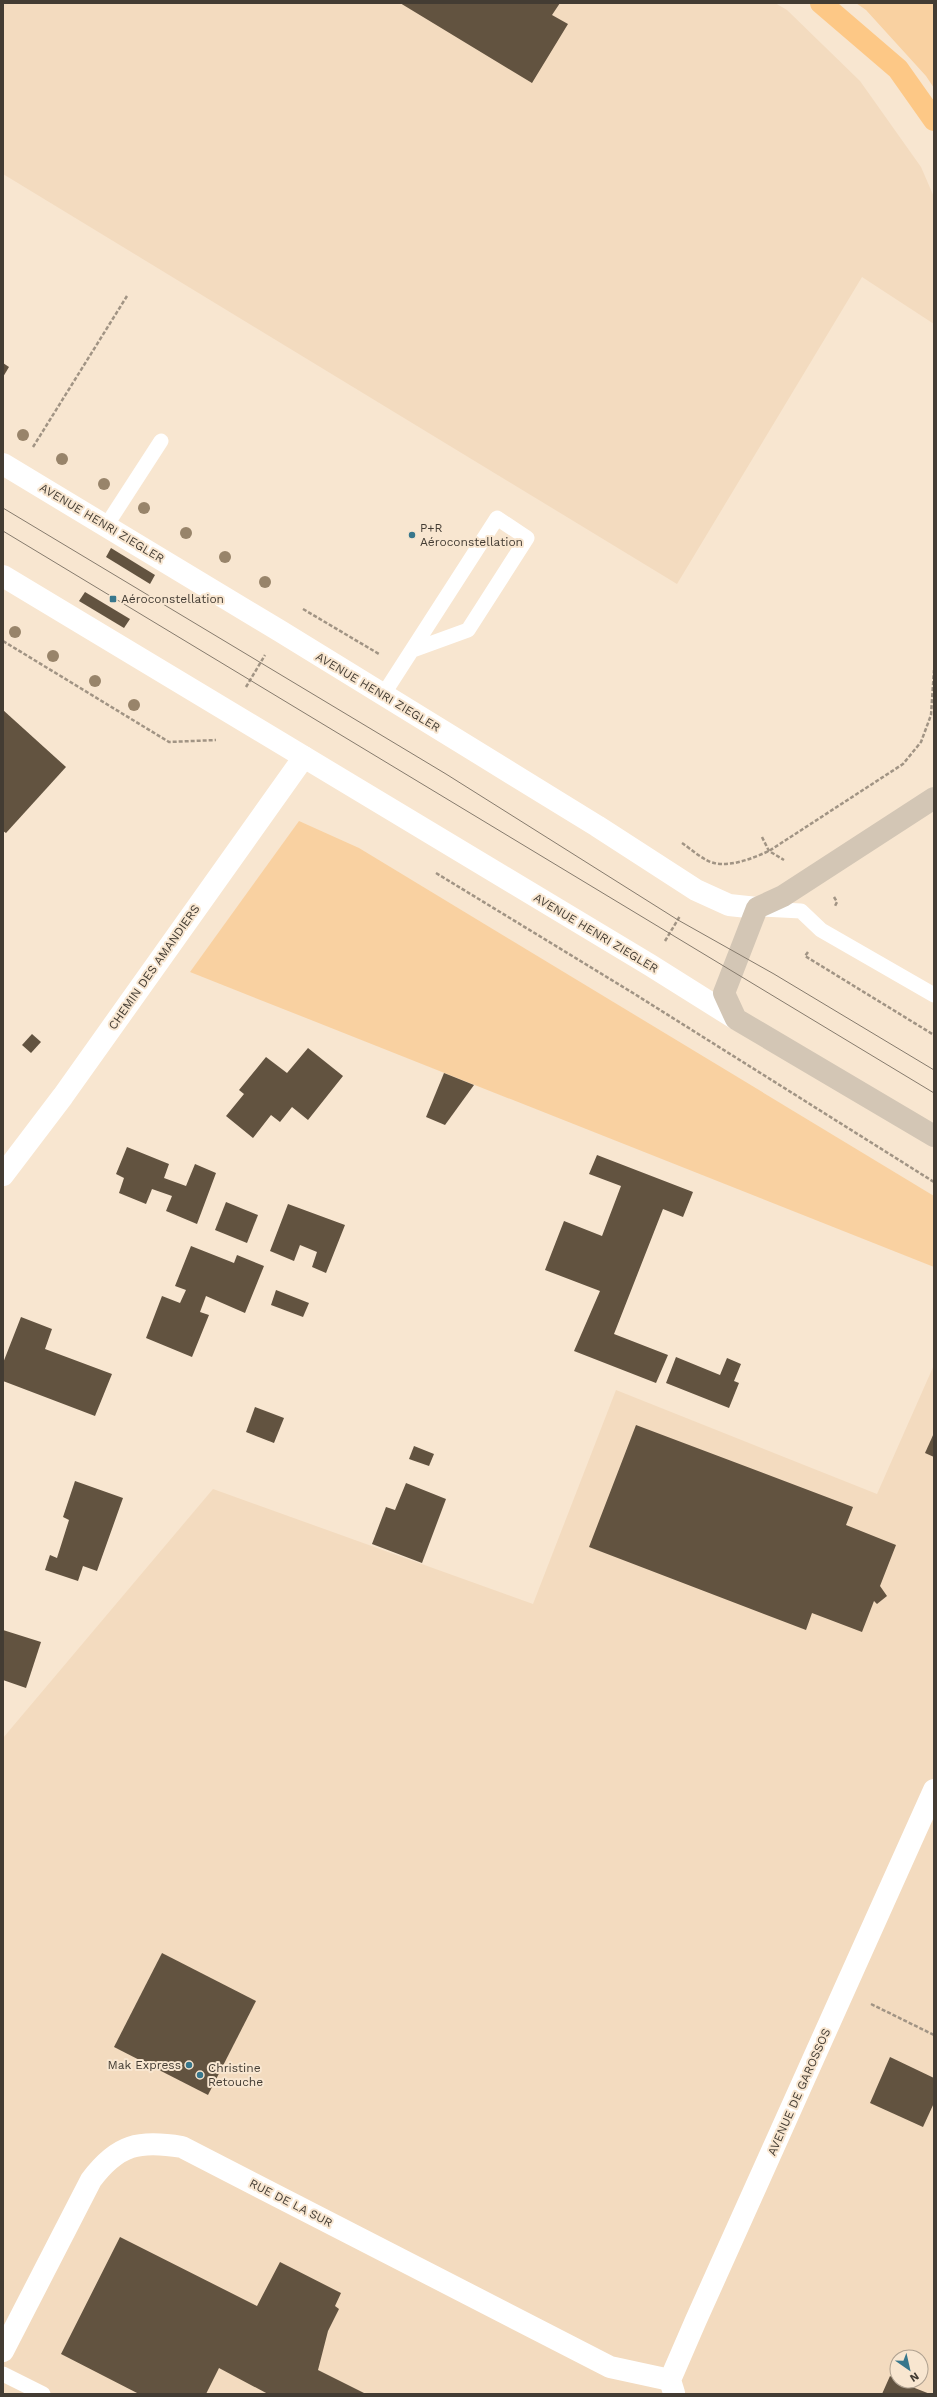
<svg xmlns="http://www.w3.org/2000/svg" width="937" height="2397" viewBox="0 0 937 2397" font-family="'Work Sans',sans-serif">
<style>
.built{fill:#f3dbbf;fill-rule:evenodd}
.green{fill:#f9d1a1}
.building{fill:#625340}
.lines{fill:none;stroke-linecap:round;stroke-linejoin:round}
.path{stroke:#a19484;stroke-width:2.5;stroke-dasharray:4 2;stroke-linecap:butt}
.lane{stroke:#fff;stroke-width:15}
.street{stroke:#fff;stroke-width:22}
.secondary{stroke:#d3c6b5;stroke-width:22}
.highway{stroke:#fdc886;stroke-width:22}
.tram{stroke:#867b6d;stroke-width:1}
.tree{fill:#98846a}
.poi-dot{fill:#38778c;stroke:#f8e6d0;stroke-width:1.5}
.labels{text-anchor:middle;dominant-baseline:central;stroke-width:4;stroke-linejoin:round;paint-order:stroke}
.street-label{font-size:12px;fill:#433c33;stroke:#f8e6d0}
.poi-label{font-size:12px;fill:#433c33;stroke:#f8e6d0;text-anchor:start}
</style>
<rect width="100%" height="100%" fill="#f8e6d0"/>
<g class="built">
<path d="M3 3H775L787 10 860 81 921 167 934 197V324L862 277 677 584 3 174Z"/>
<path d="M934 1365V2394H3V1738L213 1489 533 1604 616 1390 877 1494ZM897 2357H921V2381H897Z"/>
</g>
<g class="green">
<path d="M856 3H934V88L926 76 866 10Z"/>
<path d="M299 821 359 848 934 1196V1267L190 972Z"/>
</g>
<g class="building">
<path d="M400 3H560L552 15 568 24 532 83Z"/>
<path d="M3 363 9 367 3 377Z"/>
<path d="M111 548 155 575 150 584 106 557Z"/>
<path d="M85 592 130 619 124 628 79 601Z"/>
<path d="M3 710 66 767 6 833 3 831Z"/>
<path d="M32 1034 41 1042 31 1053 22 1045Z"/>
<path d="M308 1048 343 1076 308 1120 292 1107 280 1122 271 1115 253 1138 226 1116 244 1094 239 1090 266 1057 287 1073Z"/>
<path d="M444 1073 474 1085 445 1125 426 1117Z"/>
<path d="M127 1147 169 1164 164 1178 186 1186 195 1164 216 1173 197 1224 166 1211 172 1196 152 1189 146 1204 119 1193 124 1178 116 1174Z"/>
<path d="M597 1155 693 1192 683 1217 663 1209 614 1334 668 1355 656 1383 574 1351 600 1291 545 1270 564 1221 602 1236 621 1186 589 1174Z"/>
<path d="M226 1202 258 1215 247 1243 215 1230Z"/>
<path d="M288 1204 345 1225 326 1273 312 1267 317 1252 300 1245 294 1261 270 1251Z"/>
<path d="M191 1246 234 1263 237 1255 264 1266 245 1313 206 1296 200 1312 209 1315 192 1357 146 1338 162 1296 180 1303 186 1290 175 1286Z"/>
<path d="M276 1290 309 1303 303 1317 271 1305Z"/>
<path d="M21 1317 52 1329 45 1349 112 1374 95 1416 3 1381V1363Z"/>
<path d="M676 1357 720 1375 727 1358 741 1364 734 1381 739 1383 729 1408 666 1383Z"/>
<path d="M255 1407 284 1418 274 1443 246 1432Z"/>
<path d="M636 1425 853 1507 846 1525 896 1545 880 1586 887 1596 877 1604 874 1601 862 1632 812 1613 806 1630 589 1547Z"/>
<path d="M934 1433V1457L925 1453Z"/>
<path d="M414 1446 434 1454 429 1466 409 1459Z"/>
<path d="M75 1481 123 1498 97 1571 83 1566 78 1581 45 1570 50 1555 57 1558 69 1520 63 1517Z"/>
<path d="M406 1483 446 1499 422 1563 372 1544 386 1507 395 1510Z"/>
<path d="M3 1630 41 1642 26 1688 3 1680Z"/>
<path d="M162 1953 256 2001 208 2095 114 2047Z"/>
<path d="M890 2057 934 2078V2103L923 2127 870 2103Z"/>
<path d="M120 2237 257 2306 280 2262 341 2293 335 2306 339 2309 328 2331 318 2370 366 2394H268L219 2368 206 2394H139L61 2354Z"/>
<path d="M890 2376 897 2381 930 2394H882Z"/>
</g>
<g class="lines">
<g class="path">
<path d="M33 447 127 296"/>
<path d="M303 609 379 654"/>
<path d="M3 641 169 742 216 740"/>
<path d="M246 687 265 655"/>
<path d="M762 837 769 851 784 860"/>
<path d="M682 843C691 849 704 861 714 863 732 867 753 858 769 851L903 764 921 742 931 715 934 670"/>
<path d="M436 873 633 993 934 1182"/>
<path d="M834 897 837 902 835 906"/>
<path d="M665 941 680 916"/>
<path d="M808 952 805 956 934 1035"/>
<path d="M871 2004 934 2035"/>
</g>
<g class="lane">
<path d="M106 526 161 441"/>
<path d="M383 695 497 518 527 538 468 630 413 650"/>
<path d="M760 909 801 911 821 930 934 995"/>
<path d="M3 2374 43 2394"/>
</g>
<g class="street">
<path d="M3 464 280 631 597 826 696 890 729 905 757 908"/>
<path d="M3 576 650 965 736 1019"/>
<path d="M3 1175 63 1096 304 757"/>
<path d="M3 2351 91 2180C118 2144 139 2140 182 2147L610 2367 670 2380"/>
<path d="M674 2393 670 2380 696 2320 934 1790"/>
</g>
<path class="secondary" d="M934 798 783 896 757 908 724 993 736 1019 934 1136"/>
<path class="highway" d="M821 3 898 69 934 120"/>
<g class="tram">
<path d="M3 508 446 774 678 920 774 974 934 1070"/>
<path d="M3 531 934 1093"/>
</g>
</g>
<g class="tree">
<circle cx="23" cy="435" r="6"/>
<circle cx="62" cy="459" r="6"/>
<circle cx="104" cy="484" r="6"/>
<circle cx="144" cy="508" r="6"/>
<circle cx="186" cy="533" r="6"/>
<circle cx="225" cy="557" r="6"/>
<circle cx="265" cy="582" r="6"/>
<circle cx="15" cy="632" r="6"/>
<circle cx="53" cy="656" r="6"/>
<circle cx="95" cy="681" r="6"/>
<circle cx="134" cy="705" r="6"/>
</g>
<g class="poi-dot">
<circle cx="412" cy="535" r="4"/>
<rect x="109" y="595" width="8" height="8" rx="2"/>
<circle cx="189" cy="2065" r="4"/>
<circle cx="200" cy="2075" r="4"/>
</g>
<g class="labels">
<g class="street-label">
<text transform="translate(102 523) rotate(31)">AVENUE HENRI ZIEGLER</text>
<text transform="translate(378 692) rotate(31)">AVENUE HENRI ZIEGLER</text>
<text transform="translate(596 933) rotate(31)">AVENUE HENRI ZIEGLER</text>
<text transform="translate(154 967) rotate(-55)">CHEMIN DES AMANDIERS</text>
<text transform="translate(799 2092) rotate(-66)">AVENUE DE GAROSSOS</text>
<text transform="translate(291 2203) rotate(27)">RUE DE LA SUR</text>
</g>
<g class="poi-label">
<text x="420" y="528">P+R<tspan x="420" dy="14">Aéroconstellation</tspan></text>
<text x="121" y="599">Aéroconstellation</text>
<text x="181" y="2065" text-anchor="end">Mak Express</text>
<text x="208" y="2068">Christine<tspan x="208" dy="14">Retouche</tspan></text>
</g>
</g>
<rect width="937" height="2397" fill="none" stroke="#433c33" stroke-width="8"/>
<g transform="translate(909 2369) rotate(146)"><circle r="19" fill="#f8e6d0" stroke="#b0a291"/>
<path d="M0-3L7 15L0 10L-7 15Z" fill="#38778c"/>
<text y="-6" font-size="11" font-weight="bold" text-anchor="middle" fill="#433c33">N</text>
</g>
</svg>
